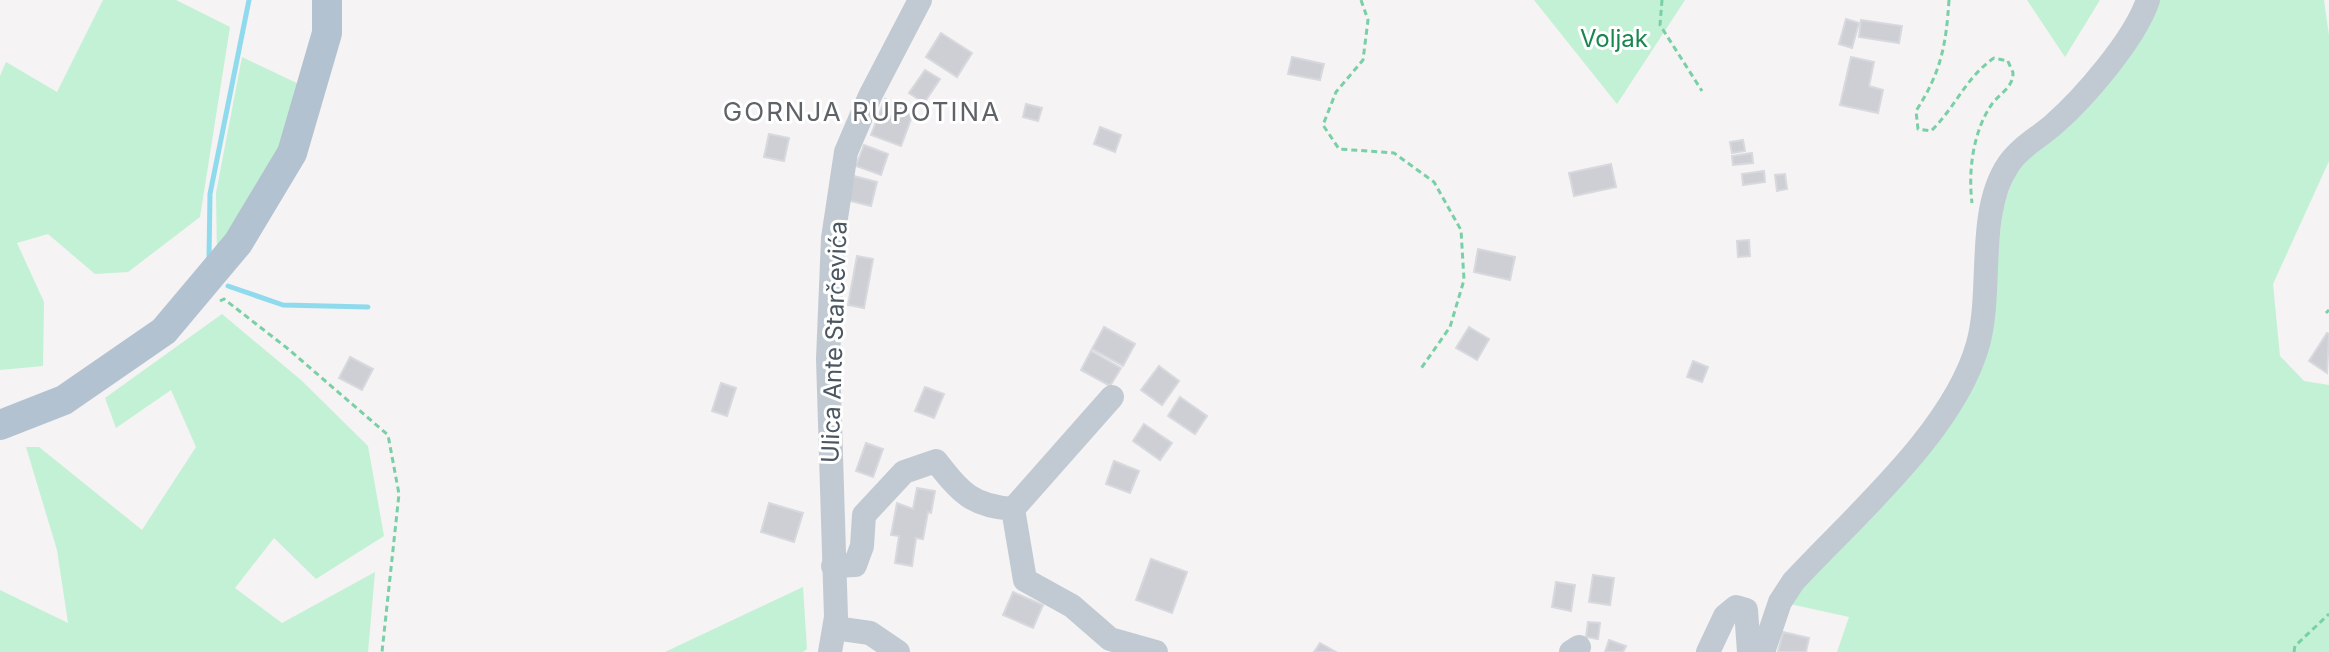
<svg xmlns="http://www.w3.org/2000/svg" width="2329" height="652" viewBox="0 0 2329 652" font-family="Inter,sans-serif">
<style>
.green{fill:#c3f1d5}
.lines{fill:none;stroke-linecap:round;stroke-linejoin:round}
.stream{stroke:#90daee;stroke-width:5}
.building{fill:#cdcfd5;stroke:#d7d9de;stroke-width:2}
.path{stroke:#7ad0a6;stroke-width:3;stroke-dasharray:6 4;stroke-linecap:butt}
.minor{stroke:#c1cad2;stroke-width:24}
.major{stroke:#b3c2d1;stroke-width:30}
.labels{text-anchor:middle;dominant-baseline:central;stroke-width:6;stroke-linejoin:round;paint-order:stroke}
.park-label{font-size:24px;fill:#17864f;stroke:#fff}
.street-label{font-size:24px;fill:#4a5661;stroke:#fff}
.neighbourhood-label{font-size:26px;letter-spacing:2px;fill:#5f6368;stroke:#fff}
</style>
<rect width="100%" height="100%" fill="#f5f3f3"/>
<g class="green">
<path d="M103 0H176L230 27 200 217 128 272 95 274 48 234 17 243 44 302 43 366 0 370V76L6 62 57 92Z"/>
<path d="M1534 0H1685L1617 104Z"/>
<path d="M2027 0H2100L2065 57Z"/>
<path d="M2156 0H2324L2329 36V161L2273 284 2280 356 2304 381 2329 385V652H1837L1849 617 1790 604 1811 573 1949 422 1995 279 2003 206 2015 175Z"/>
<path d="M242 57 303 86 283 143 217 256 216 193Z"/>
<path d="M222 314 301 380 368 446 384 536 316 579 274 538 235 588 282 623 375 572 368 652H0V590L68 623 57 550 26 447H39L142 530 196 447 171 390 116 428 105 398Z"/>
<path d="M803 587 807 649 803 652H665Z"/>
</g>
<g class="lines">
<g class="stream">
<path d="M209 259 210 194 249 0"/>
<path d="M228 286 283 305 368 307"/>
</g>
</g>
<g class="building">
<path d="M1846 19 1859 23 1852 48 1839 44Z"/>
<path d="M1861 20 1902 26 1899 43 1859 37Z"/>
<path d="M941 33 972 53 957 77 926 57Z"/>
<path d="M1292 57 1324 64 1320 80 1288 74Z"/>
<path d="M1851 57 1874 62 1869 86 1883 90 1878 113 1840 105Z"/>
<path d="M925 70 940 79 924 103 909 93Z"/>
<path d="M885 99 914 111 901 146 871 135Z"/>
<path d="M1026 104 1042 108 1038 121 1023 117Z"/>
<path d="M1100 127 1121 135 1115 152 1094 144Z"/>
<path d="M769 134 789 138 784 161 764 157Z"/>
<path d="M1743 140 1745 151 1732 153 1730 142Z"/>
<path d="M864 145 888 154 881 175 856 166Z"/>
<path d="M1752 153 1753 163 1733 165 1732 156Z"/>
<path d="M1611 164 1616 187 1574 196 1569 173Z"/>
<path d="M1764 171 1765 182 1743 185 1742 174Z"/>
<path d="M1785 174 1787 189 1777 191 1775 175Z"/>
<path d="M854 176 877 182 871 206 847 200Z"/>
<path d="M1749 240 1750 256 1738 257 1737 241Z"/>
<path d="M1478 249 1515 257 1510 280 1474 272Z"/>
<path d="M857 256 873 259 864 308 848 305Z"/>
<path d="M1104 327 1135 344 1123 366 1092 349Z"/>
<path d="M1469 327 1489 339 1477 360 1456 348Z"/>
<path d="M2327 333 2329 334 2327 373 2309 361Z"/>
<path d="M1091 351 1121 368 1110 386 1081 370Z"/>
<path d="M350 357 373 369 362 390 339 378Z"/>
<path d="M1693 361 1708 367 1702 382 1687 377Z"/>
<path d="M1159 366 1179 381 1162 405 1141 390Z"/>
<path d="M721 383 736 388 727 416 712 411Z"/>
<path d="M925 387 944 394 934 418 915 411Z"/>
<path d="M1180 397 1207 416 1195 434 1168 416Z"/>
<path d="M1144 424 1172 443 1160 460 1133 441Z"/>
<path d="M866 443 883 449 873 477 856 471Z"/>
<path d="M1114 461 1139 471 1130 493 1106 484Z"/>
<path d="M917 488 935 491 931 513 928 512 923 539 916 538 912 566 895 563 899 536 891 535 897 503 913 509Z"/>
<path d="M769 503 803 513 794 542 761 532Z"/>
<path d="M1151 559 1187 572 1172 613 1136 600Z"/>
<path d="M1593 575 1614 578 1610 605 1589 602Z"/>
<path d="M1556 582 1575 585 1571 611 1552 607Z"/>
<path d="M1013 592 1043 605 1033 628 1003 615Z"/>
<path d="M1588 622 1600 623 1598 639 1586 637Z"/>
<path d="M1783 632 1809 638 1806 652H1778Z"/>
<path d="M1609 640 1626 646 1623 652H1605Z"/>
<path d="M1320 643 1336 652H1314Z"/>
</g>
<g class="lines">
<g class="path">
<path d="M1361 0 1368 20 1363 60 1336 92 1323 125 1339 149 1394 153 1434 182 1461 230 1464 280 1450 327 1420 370"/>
<path d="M1662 0 1660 25 1702 91"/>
<path d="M1949 0C1946 46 1941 72 1916 111L1918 129 1931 131C1955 108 1966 77 1994 58L2008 61C2008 62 2013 72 2013 73 2013 88 2000 93 1992 104 1973 131 1968 171 1972 203"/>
<path d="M220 301 224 299 287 348 388 435 399 494 382 652"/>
<path d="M2326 313 2329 310"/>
<path d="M2294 652 2295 646 2329 614"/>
</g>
<g class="minor">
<path d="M1013 509 1112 397"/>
<path d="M833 566 855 565 862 546 864 515 904 472 936 461C961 493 972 506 1013 509L1025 580 1072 606 1110 639 1156 652"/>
<path d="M835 628 870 633 898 652"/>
<path d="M830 652 836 617 828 359 833 238 846 152 870 96 920 0"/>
<path d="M1571 652 1579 647"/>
<path d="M1708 652 1725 616 1736 607 1746 610 1749 652"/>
<path d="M1763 652 1780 602 1793 582C1854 516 1954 431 1978 344 1993 290 1976 213 2008 165 2019 148 2038 138 2053 125 2084 98 2135 39 2148 0"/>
</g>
<path class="major" d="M0 425 64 400 164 331 238 243 292 153 327 33V0"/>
</g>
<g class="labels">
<g class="park-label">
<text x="1614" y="38">Voljak</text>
</g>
<g class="street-label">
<text transform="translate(834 342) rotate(-88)">Ulica Ante Starčevića</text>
</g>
<g class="neighbourhood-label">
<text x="862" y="111">GORNJA RUPOTINA</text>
</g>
</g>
</svg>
